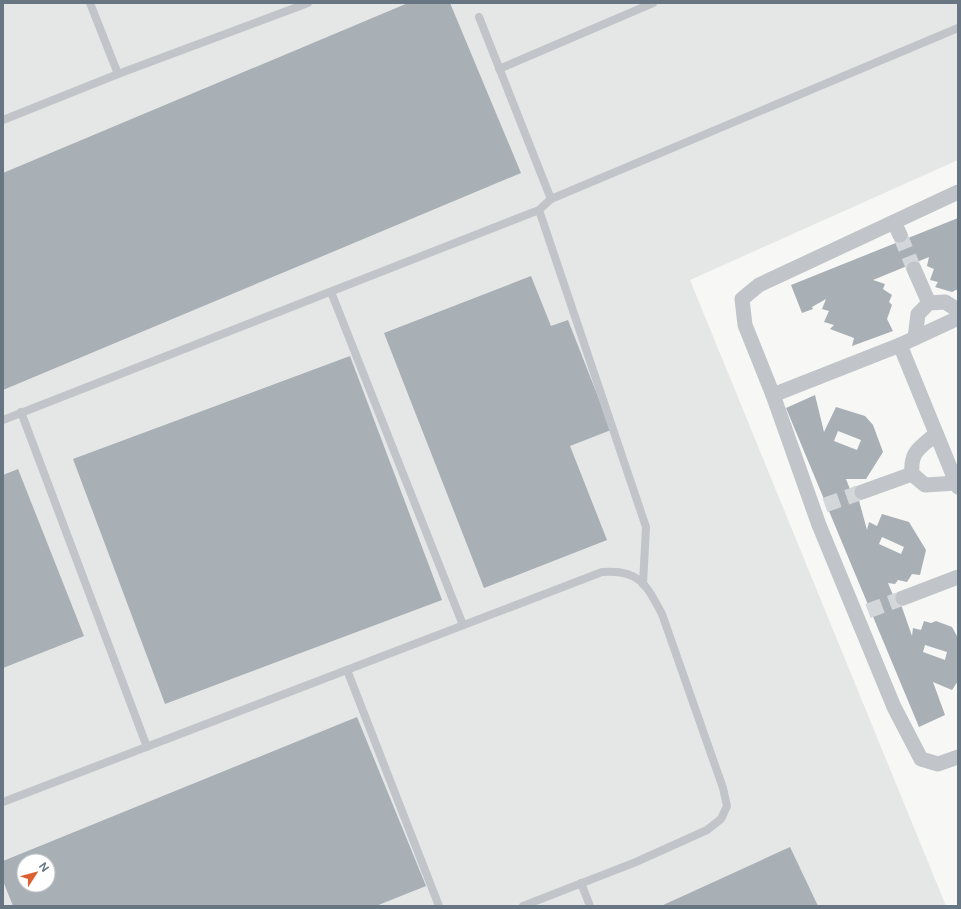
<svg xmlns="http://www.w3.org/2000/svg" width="961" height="909" viewBox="0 0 961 909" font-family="'Public Sans',sans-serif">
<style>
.built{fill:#e5e6e6;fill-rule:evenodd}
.building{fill:#a8afb5;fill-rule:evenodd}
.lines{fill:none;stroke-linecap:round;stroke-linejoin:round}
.street-tunnel{stroke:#d3d7d9;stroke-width:15;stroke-dasharray:15 8;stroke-linecap:butt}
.lane{stroke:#c1c4c8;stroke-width:8}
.street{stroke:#c1c4c8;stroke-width:15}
</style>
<rect width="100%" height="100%" fill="#f7f7f5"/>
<path class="built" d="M3 3H958V160L690 280 946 906H3ZM24 861H48V885H24Z"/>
<g class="building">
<path d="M408 3H450L521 173 3 390V173Z"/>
<path d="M958 218V289L952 292 935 287 938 282 930 280 934 269 927 266 929 257 873 280 885 284 883 289 892 295 889 302 892 305 887 319 893 331 852 346 854 338 830 329 834 325 824 322 829 311 822 309 826 299 812 307 813 309 802 313 791 285Z"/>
<path d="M531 276 551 326 568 320 611 430 570 446 607 540 484 588 384 333Z"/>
<path d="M350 356 442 600 165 704 73 459Z"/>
<path d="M815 395 824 432 836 407 865 416 873 425 883 452 866 479H846L850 489 855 486 867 530 869 522 877 526 882 514 909 522 926 550 920 575 912 574 907 582 898 580 895 584 888 583 893 595 897 593 912 636 913 628 921 630 924 621 931 623 936 621 952 627 958 638V681L952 690 933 682 945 715 919 727 786 408ZM838 431 861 440 857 450 834 441ZM882 537 904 547 901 554 879 544ZM925 645 947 652 945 660 923 652Z"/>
<path d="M18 469 84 636 3 668V475Z"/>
<path d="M357 717 426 886 376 906H13L3 881V861ZM24 861H48V885H24Z"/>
<path d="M790 847 818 906H661Z"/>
</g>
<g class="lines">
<g class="street-tunnel">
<path d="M900 235 914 269"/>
<path d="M825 505 862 492"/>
<path d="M868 611 903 598"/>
</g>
<g class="lane">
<path d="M90 3 118 74"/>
<path d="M479 17 551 199"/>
<path d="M499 69 653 3"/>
<path d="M3 120 118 74 308 3"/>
<path d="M539 210 646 527 643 584"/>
<path d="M331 292 463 625"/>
<path d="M21 412 147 747"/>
<path d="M3 420 539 210 551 199 958 28"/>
<path d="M347 670 439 906"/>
<path d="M3 802 602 572C639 569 646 584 662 614L723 788 727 806 721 819 707 830 636 862 523 906"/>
<path d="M581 883 590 906"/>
</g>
<g class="street">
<path d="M958 192 759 285 742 299 745 325 773 395 819 525 894 707 921 759 938 764 958 757"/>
<path d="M894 222 900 235"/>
<path d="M914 269 929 303"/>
<path d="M915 338 918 314 929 303 945 302 958 310"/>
<path d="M900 345 958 487"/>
<path d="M773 395 900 345 958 318"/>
<path d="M936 434C920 448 910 451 912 474L925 485 957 483"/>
<path d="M862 492 912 474"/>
<path d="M903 598 958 577"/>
</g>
</g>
<rect width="961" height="909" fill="none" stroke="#687684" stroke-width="8"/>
<g transform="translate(36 873) rotate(54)"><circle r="19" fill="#ffffff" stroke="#c3c8ce"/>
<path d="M0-3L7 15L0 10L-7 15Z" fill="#dc6030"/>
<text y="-6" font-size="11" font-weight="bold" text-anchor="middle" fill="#687684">N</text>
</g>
</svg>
